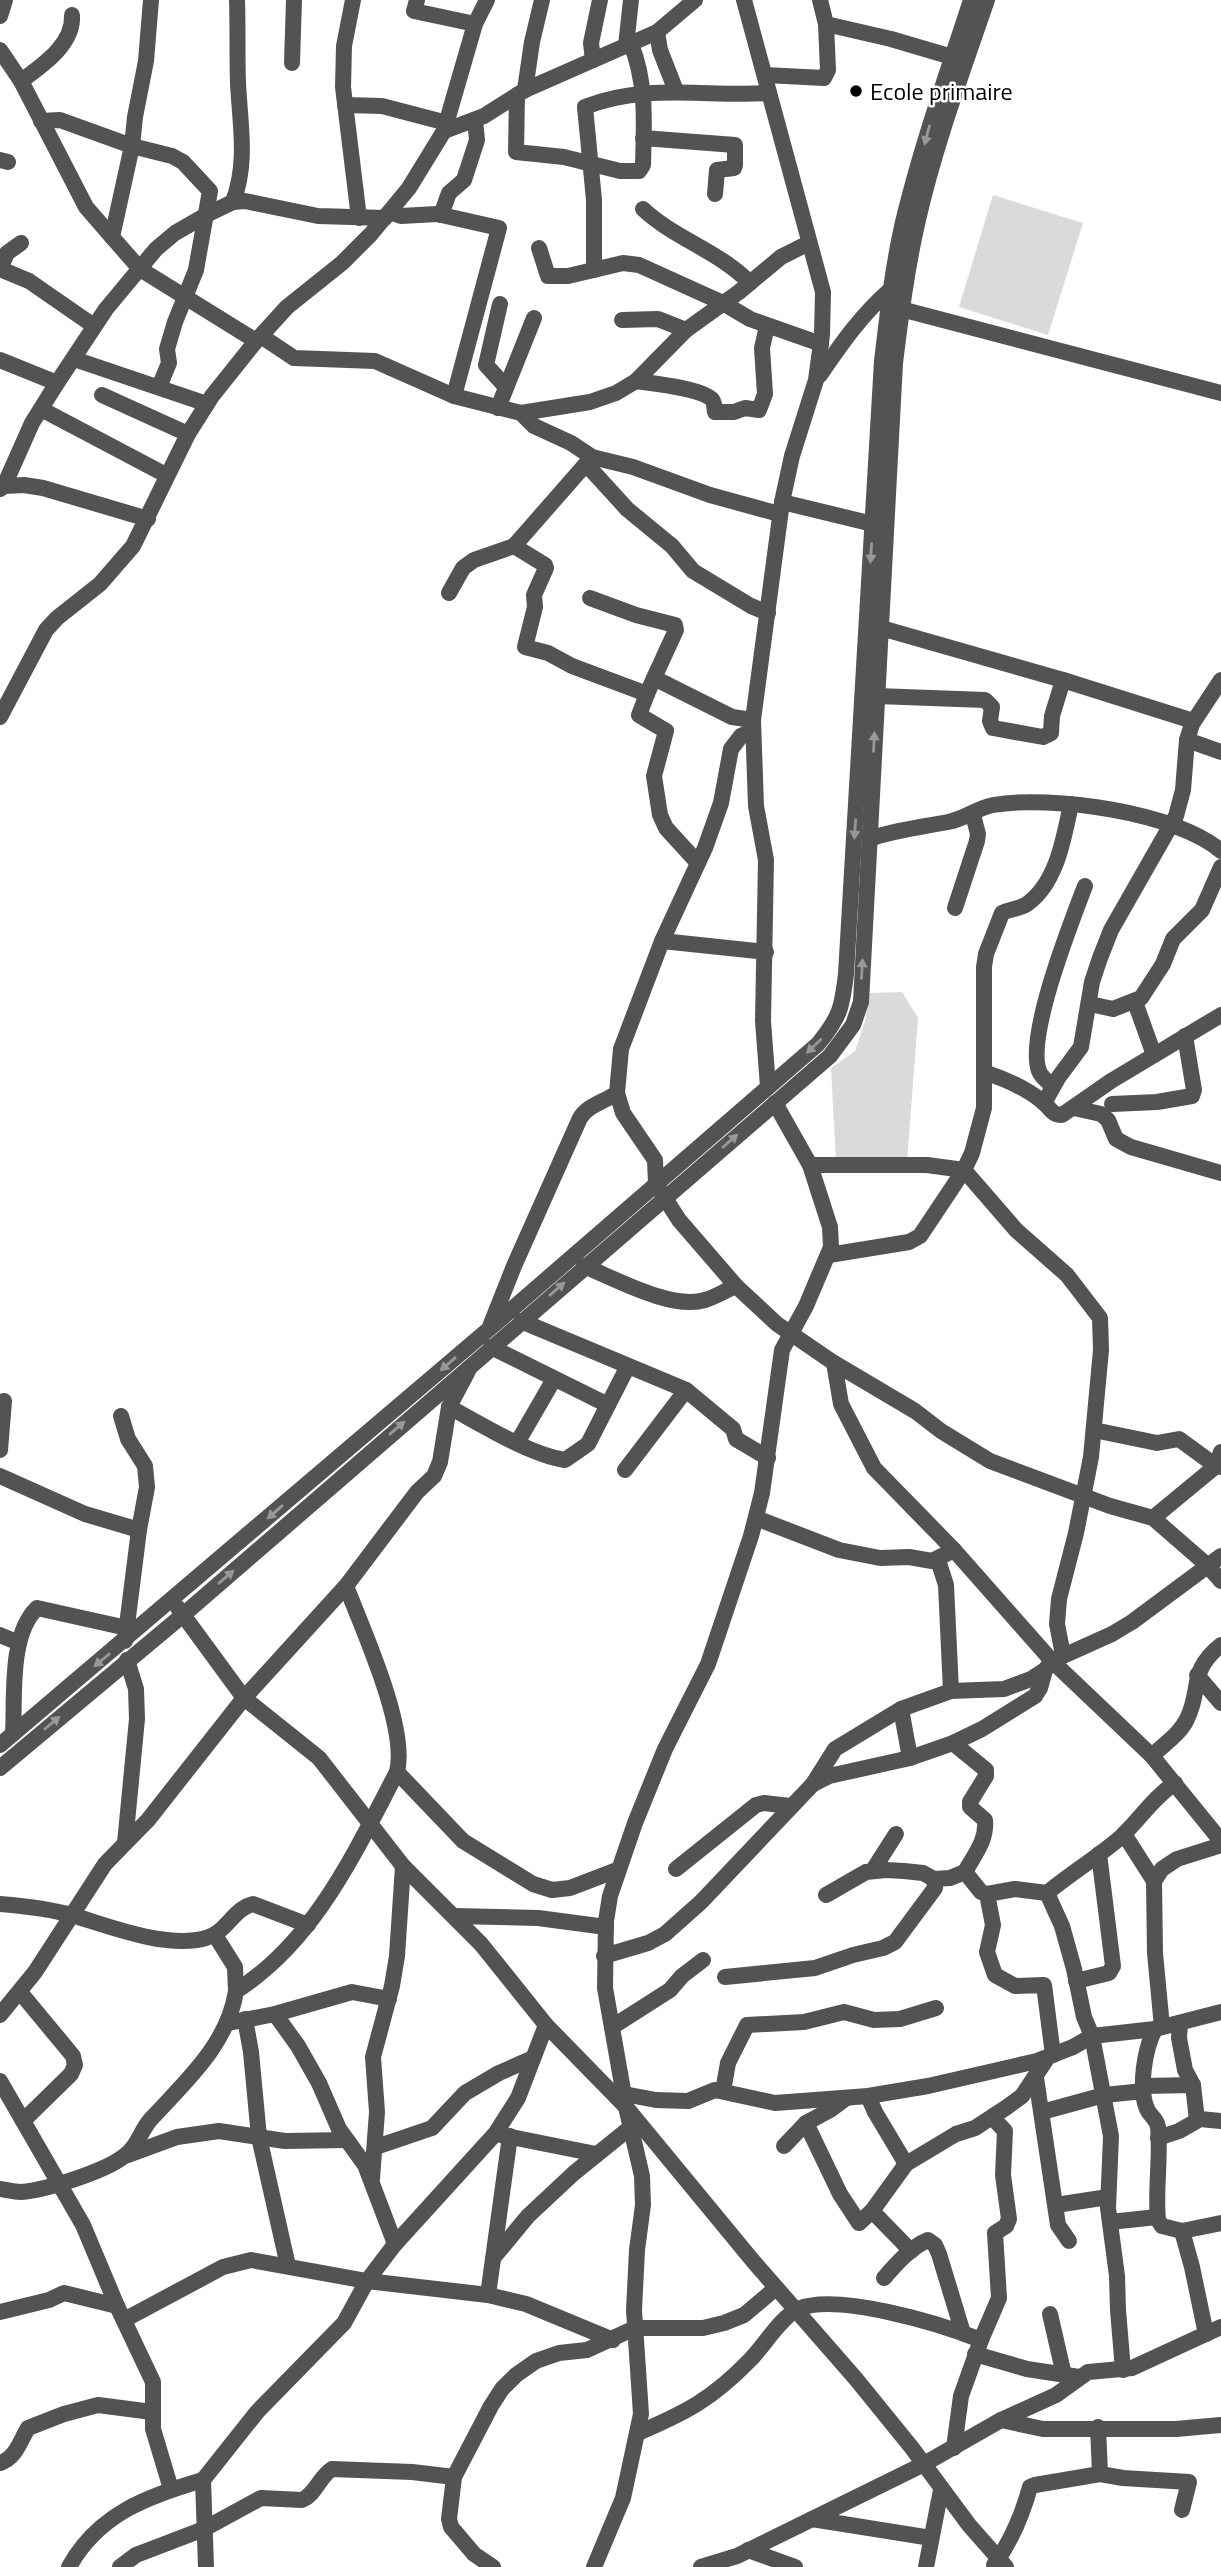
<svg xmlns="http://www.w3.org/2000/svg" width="1221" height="2567" viewBox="0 0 1221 2567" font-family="'Titillium Web',sans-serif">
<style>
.green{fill:#dadada}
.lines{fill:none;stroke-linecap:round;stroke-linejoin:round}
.minor{stroke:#535353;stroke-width:16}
.oneway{fill:#989898}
.poi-dot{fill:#000;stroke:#fff;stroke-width:2.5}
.labels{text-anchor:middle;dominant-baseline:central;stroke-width:5;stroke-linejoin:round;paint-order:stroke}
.poi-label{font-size:24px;fill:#000;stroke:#fff;text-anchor:start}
</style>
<rect width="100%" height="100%" fill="#fff"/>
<g class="green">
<path d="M993 195 1083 223 1048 335 959 307Z"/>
<path d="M902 992 918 1018 907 1162H836L831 1068 855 1051 865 1021 870 993Z"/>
</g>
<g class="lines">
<g class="minor">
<path d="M151 0 146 61 135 117 132 146 112 237 140 269 256 341"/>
<path d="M353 0 344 46 343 87 359 218"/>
<path d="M417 0 414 11 475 24"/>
<path d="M744 0 823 292 822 335 816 380 792 456 782 502 753 720 756 806 766 860 763 1021 768 1087"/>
<path d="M820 0 826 24 891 39 952 57"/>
<path d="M0 16 5 0"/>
<path d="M657 32 660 50 676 91"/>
<path d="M626 46 631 0"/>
<path d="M0 50 21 81 86 207 112 237"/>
<path d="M593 60 591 43 600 0"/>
<path d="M292 63 294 0"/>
<path d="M765 75 824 78 828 70 826 24"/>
<path d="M21 81C43 65 74 44 72 15"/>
<path d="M525 90 532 42 542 0"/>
<path d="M517 95 516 152 564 157 620 171H639L643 165C644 123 647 84 631 44"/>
<path d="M345 105 382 106 447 123"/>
<path d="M41 121 60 120 132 146 172 156 183 162 210 191 196 270 175 322 167 349 169 363 159 387"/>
<path d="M444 131 475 24 487 0"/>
<path d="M643 138 735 145V165L734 168 717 170 715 194"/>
<path d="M0 160 8 162"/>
<path d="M233 202C248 162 240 125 238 83 237 55 238 28 237 0"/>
<path d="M643 209C675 239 719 251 750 283"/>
<path d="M390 212 401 216 437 214 499 228 454 396"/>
<path d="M441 215 449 193 464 180 477 140 475 120"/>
<path d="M539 248 548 276H568L623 263 639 265 723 303 750 319 821 344"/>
<path d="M0 269 29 281 94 326"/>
<path d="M0 269 7 253 21 243"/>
<path d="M594 270V200L585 107C644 83 708 97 769 93"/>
<path d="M500 304 486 365 506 387"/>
<path d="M901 309 1221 393"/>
<path d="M622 320 658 319 686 330"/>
<path d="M261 336 294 358 375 361 454 396 521 413 534 426 571 443 592 457 633 467 710 495 779 514"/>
<path d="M74 359 207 404"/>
<path d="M0 360 57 383"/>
<path d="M820 375C841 344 862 314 891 289"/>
<path d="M636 381C649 383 708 389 713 401 715 405 714 409 715 412H734L745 408 759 410 765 394 762 348 767 326"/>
<path d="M102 395 188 434"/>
<path d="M498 408 534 318"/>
<path d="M41 409 166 475"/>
<path d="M521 413 590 402 616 393 636 381 686 330 739 292 781 257 809 243"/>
<path d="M586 464 627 509 672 546 693 571 751 606 768 613"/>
<path d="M4 486 24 485 43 488 148 519"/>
<path d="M0 489 4 486 32 423 57 383 106 309 156 249 175 233 208 214 233 202 245 201 318 216 385 218"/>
<path d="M782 502 873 524"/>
<path d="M514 546 545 565 546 568 534 595 535 607 525 647 548 653 572 666 647 694 654 678"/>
<path d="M449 593 463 568 474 560 514 546 592 457"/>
<path d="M590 598 636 615 675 625 676 630 654 678 732 717 753 720"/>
<path d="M881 628 1063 680 1193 721"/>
<path d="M647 694 639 715 666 731 654 776 660 815 666 828 698 863"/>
<path d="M877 696 985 700 992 707 990 721 993 728 1043 737 1051 733 1052 716 1063 680"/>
<path d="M0 717 46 630 57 618 100 584 133 546 188 434 212 396 256 341 287 307 342 263 371 234 409 188 444 131 484 116 525 90 657 32 695 0"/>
<path d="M1187 740 1221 752"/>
<path d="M869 839C895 830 922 827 948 822 965 819 977 808 993 805 1051 795 1176 812 1221 851"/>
<path d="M955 908 977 841 978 834 973 815"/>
<path d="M662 941 766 952"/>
<path d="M1135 1002 1154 1055"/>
<path d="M1090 1004 1113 1009 1141 998 1163 964 1173 939 1202 910 1221 867"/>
<path d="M984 1072C1005 1079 1027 1088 1044 1103 1051 1109 1052 1115 1062 1115L1111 1081 1221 1015"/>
<path d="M1053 1086C1048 1082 1041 1077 1039 1071 1026 1036 1071 923 1085 886"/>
<path d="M617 1093 623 1113 655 1160 656 1184 679 1220 736 1286 777 1324 834 1363 915 1411 941 1431 990 1461 1110 1506 1153 1518 1207 1565 1221 1581"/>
<path d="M1044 1103 1058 1078 1081 1047 1092 982 1100 958 1111 930 1176 816 1183 790 1187 740 1192 724 1221 680"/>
<path d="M1112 1104 1157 1102 1192 1096 1194 1090 1185 1036"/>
<path d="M1074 1108 1101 1114 1108 1120 1116 1139 1131 1147 1221 1173"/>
<path d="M810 1165H927L964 1170 1016 1230 1067 1275 1100 1318 1101 1350 1091 1457 1076 1533 1059 1599 1057 1624 1063 1655"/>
<path d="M829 1255 909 1242 920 1236 964 1170 972 1153 984 1108V967L986 954 1002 913C1009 909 1020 909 1027 904 1057 883 1064 837 1071 804"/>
<path d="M584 1266C616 1279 671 1310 705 1300 716 1297 726 1290 736 1286"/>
<path d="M521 1321 686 1390"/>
<path d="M491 1324 514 1266 580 1118C588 1105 604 1102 617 1093L621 1049 662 941 705 848 721 803 731 749 741 736 753 731"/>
<path d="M491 1347 608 1405"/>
<path d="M834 1363 841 1404 874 1468 954 1550"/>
<path d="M449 1407C481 1424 530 1455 565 1460L588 1444 628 1366"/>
<path d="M121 1416 128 1439 145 1466 147 1487 139 1530 125 1641"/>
<path d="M1094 1430 1157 1443 1179 1439 1216 1466 1221 1467"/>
<path d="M517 1443 554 1379"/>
<path d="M0 1450 4 1401"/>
<path d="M625 1470 686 1390 733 1429 736 1439 768 1458"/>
<path d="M0 1476 85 1514 139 1530"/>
<path d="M756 1518 839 1550 880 1558 909 1557 932 1561 954 1550 1052 1661 1152 1756 1221 1841"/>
<path d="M1153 1518 1216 1466 1221 1452"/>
<path d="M178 1608 244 1698 319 1758 403 1866 481 1944 546 2025 626 2107 753 2261 856 2379 912 2448 969 2525 1006 2567"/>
<path d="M0 1635 19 1643"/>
<path d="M1197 1675 1221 1703"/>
<path d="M951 1691 1004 1689 1031 1679 1045 1670 1052 1661 1112 1634 1132 1622 1221 1556"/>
<path d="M901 1709 910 1758"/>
<path d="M13 1734C15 1697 9 1635 37 1608L127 1628"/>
<path d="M953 1743 986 1770V1776L970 1802V1807L985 1820C987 1841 974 1855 965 1872"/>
<path d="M0 1745 489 1329 818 1044C840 1017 842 1008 846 974L882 361C888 312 893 262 905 214 923 141 948 71 971 0"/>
<path d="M1152 1756C1164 1744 1180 1734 1187 1719 1202 1689 1188 1671 1221 1645"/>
<path d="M0 1768 183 1615 830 1056 853 1025 861 1002 895 363C901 315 907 267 918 220 935 145 962 73 987 0"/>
<path d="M397 1772 463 1841 533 1884 552 1890 570 1888 617 1870"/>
<path d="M813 1784 835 1749 901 1709 951 1691 946 1585 938 1560"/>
<path d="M1124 1834 1154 1881"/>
<path d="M125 1843 137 1719 136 1689 127 1660"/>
<path d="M676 1869 756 1805 764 1803 790 1806"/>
<path d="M873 1870 896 1834"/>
<path d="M1047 1893 1062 1926 1074 1969 1084 2017 1092 2036 1107 2115 1111 2136 1108 2208 1117 2276 1118 2310 1123 2370"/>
<path d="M987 1894 1015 1889 1047 1893C1071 1873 1098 1857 1121 1837 1140 1819 1153 1798 1175 1783"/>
<path d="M826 1895 866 1872 886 1870 904 1871 923 1873 934 1879 950 1878 965 1872 981 1892 987 1894 993 1925 987 1952 995 1975 1015 1986 1044 1985 1053 2055"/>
<path d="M0 1904C24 1906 51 1909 75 1916 111 1927 168 1949 206 1938 226 1933 234 1908 253 1904L308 1925"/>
<path d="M454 1916 538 1918 606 1927"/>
<path d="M215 1935 235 1967 236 1991"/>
<path d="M604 1956 648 1943 665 1934 701 1902 813 1784 829 1776 910 1758 953 1743 982 1729 1035 1696 1040 1688 1045 1670"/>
<path d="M725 1977 815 1968 853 1955 883 1948 895 1942 935 1888 934 1879"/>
<path d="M1076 1981 1109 1973 1113 1966 1099 1854"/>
<path d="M20 1992 73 2056 75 2065 71 2074 23 2121"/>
<path d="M275 2014 352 1992 389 1999"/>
<path d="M0 2015 35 1972 105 1864 148 1820 244 1698 346 1586 417 1492 434 1476 440 1462 449 1407 468 1371"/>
<path d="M245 2019 251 2052 259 2137 288 2266"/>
<path d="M228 2023 275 2014 298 2046 319 2083 339 2129 365 2165 395 2244"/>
<path d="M1180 2023 1179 2038 1185 2070 1193 2085 1197 2120"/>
<path d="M612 2027 670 1990 682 1976 703 1960"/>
<path d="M1162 2027 1155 1953 1154 1881 1162 1869 1177 1859 1221 1845"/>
<path d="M1155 2029C1145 2048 1138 2088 1147 2109 1150 2116 1157 2119 1158 2127 1161 2158 1155 2189 1158 2220L1162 2226 1182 2231 1221 2223"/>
<path d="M1036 2078 1058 2225 1069 2241"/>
<path d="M0 2081 83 2225 117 2306 153 2382V2429L171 2489"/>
<path d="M1144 2086 1193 2085"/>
<path d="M723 2091 728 2063 747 2025 804 2022 844 2012 874 2020 900 2019 936 2008"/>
<path d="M624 2094 656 2100 688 2101 715 2090 775 2103 868 2096 928 2086 1037 2061 1073 2047 1092 2036 1155 2029 1221 2012"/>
<path d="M868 2096 875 2112 906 2164"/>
<path d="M1042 2112 1104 2095 1144 2091"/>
<path d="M806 2123 840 2194 859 2223 872 2211 906 2164 956 2134 975 2128 1007 2107 1022 2096 1048 2057"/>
<path d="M501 2135 596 2154"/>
<path d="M510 2136 488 2295 526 2304 613 2340"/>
<path d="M1158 2138 1179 2131 1200 2119 1221 2121"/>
<path d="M784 2146 806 2123 830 2110 845 2099"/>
<path d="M376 2147 432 2128 465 2093 499 2073 533 2058"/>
<path d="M128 2155 177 2137 219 2131 285 2141 347 2140"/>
<path d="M372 2179 377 2112 373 2057 392 1986 397 1956 403 1866"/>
<path d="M0 2189C7 2190 14 2192 21 2192 46 2190 103 2172 123 2157 138 2147 140 2131 151 2119 186 2081 228 2044 236 1991 315 1941 355 1852 397 1772 408 1728 363 1630 346 1586"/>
<path d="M1056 2205 1108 2197"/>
<path d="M872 2211 911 2251"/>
<path d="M1110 2222 1157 2217"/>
<path d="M1182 2231 1192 2267 1206 2334"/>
<path d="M494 2257 528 2216 574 2173 631 2127"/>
<path d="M884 2278C896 2264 911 2247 928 2240L935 2245 939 2254 963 2333"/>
<path d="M0 2312 49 2300 64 2293 117 2306"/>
<path d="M1050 2314 1064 2375"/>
<path d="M124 2320 223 2267 251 2260 367 2281 488 2295"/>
<path d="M975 2354 1027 2369 1079 2377"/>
<path d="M1001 2420 1043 2429H1176L1221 2425"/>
<path d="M1098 2427 1100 2474"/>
<path d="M638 2433C687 2412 712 2399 750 2360 763 2347 782 2316 798 2309 836 2292 941 2324 981 2340"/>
<path d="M954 2448 961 2396 981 2340 999 2298 995 2233 1006 2226 1009 2219 1003 2175 1005 2131 992 2117"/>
<path d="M0 2463C16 2458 20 2441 28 2428L64 2414 98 2405 152 2412"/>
<path d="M812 2519 931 2538"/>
<path d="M748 2550 795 2567"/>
<path d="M994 2565C1012 2540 1022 2516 1030 2487L1035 2485 1100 2474 1123 2478 1189 2482 1182 2510"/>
<path d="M69 2567C98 2514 148 2496 203 2480"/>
<path d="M120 2567 136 2555 204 2529 261 2498 302 2500C316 2494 319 2477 332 2469L412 2472 454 2477"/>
<path d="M206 2567 203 2480 257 2412 344 2323 367 2281 395 2244 495 2134 518 2098 546 2025"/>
<path d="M493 2567 474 2554 451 2527 449 2519 454 2477 491 2406 502 2389 516 2375 536 2361 559 2353 587 2350 635 2328H703L724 2323 744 2315 776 2288"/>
<path d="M594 2567 623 2498 641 2414 634 2310 637 2250 643 2205 642 2176 626 2107 605 1988 606 1921 610 1896 635 1823 665 1749 708 1664 751 1536 762 1493 782 1350 806 1306 831 1247 830 1227 810 1165 775 1103"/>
<path d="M701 2567 737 2556 924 2464 1001 2420 1056 2395 1088 2372 1132 2368 1221 2327"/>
<path d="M926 2567 941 2490"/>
</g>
</g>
<defs><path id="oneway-solid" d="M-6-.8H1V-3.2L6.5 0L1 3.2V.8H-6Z" transform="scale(1.75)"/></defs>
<g class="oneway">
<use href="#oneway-solid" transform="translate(927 135) rotate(105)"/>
<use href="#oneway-solid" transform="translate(871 553) rotate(93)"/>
<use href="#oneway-solid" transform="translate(874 742) rotate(-87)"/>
<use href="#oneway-solid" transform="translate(855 829) rotate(94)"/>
<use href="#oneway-solid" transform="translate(862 969) rotate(-87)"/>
<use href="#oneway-solid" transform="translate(814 1046) rotate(136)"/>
<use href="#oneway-solid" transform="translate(730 1141) rotate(-41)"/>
<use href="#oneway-solid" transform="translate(557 1289) rotate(-41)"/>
<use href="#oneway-solid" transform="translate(448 1364) rotate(139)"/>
<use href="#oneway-solid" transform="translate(397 1428) rotate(-41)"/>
<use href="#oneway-solid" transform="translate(275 1512) rotate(139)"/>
<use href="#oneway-solid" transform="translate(226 1577) rotate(-41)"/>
<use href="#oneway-solid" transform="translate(102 1660) rotate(140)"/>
<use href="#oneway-solid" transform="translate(52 1723) rotate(-40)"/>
</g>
<circle class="poi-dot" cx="856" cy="91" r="7"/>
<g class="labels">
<g class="poi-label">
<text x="870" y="91">Ecole primaire</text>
</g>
</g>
</svg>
